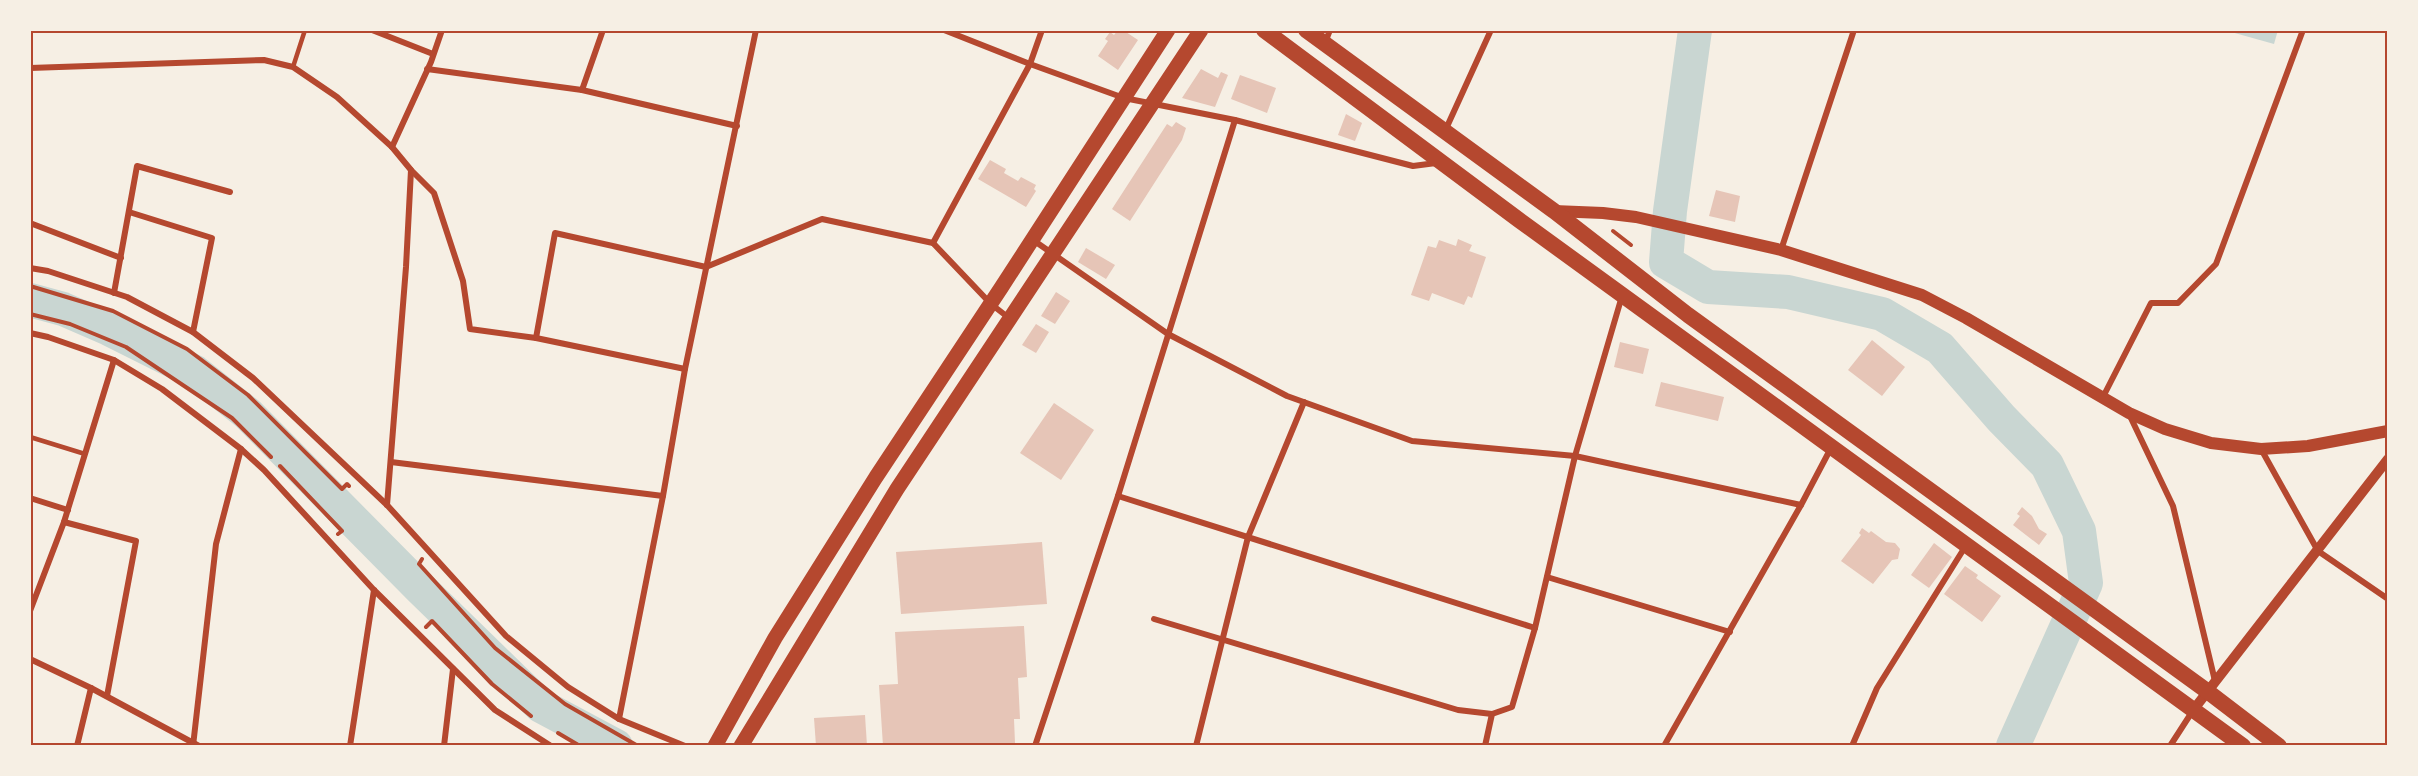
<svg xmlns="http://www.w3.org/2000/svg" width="2418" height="776" viewBox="0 0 2418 776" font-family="'Space Grotesk',sans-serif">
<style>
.water{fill:#c9d6d2}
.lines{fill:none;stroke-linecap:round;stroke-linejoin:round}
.river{stroke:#c9d6d2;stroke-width:34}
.building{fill:#e6c5b7}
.path{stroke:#b5482f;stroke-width:4}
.service{stroke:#b5482f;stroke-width:4.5}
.minor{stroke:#b5482f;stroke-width:6}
.tertiary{stroke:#b5482f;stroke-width:10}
.secondary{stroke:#b5482f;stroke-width:12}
.primary{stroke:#b5482f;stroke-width:15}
.trunk{stroke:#b5482f;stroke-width:16}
.neatline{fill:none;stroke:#b5482f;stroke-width:2}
</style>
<rect width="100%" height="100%" fill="#f6efe4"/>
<path class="water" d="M2224 30H2278L2274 44Z"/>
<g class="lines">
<g class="river">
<path d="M1695 30 1670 211 1666 262 1708 287 1788 292 1882 314 1940 348 2001 418 2047 465 2079 531 2086 583 2013 746"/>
<path d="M30 300 63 309 109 329 195 372 248 414 420 588 541 706 616 746"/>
</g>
</g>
<g class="building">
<path d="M1118 30H1123L1138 40 1118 70 1098 56 1108 41 1105 39 1110 32 1114 35Z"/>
<path d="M1201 69 1218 78 1221 72 1228 75 1215 107 1182 98Z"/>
<path d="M1240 75 1276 88 1267 113 1231 99Z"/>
<path d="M1346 114 1362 123 1355 141 1338 135Z"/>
<path d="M1176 122 1186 128 1182 140 1130 221 1112 209 1167 124 1172 127Z"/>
<path d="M990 160 1006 169 1004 173 1018 181 1021 177 1036 185 1034 189 1036 191 1026 207 978 179Z"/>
<path d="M1716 190 1740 196 1735 222 1709 216Z"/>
<path d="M1458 239 1472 245 1469 251 1486 257 1472 298 1468 296 1464 305 1432 293 1429 301 1411 295 1428 246 1436 248 1439 240 1456 246Z"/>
<path d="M1086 248 1115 265 1106 279 1078 262Z"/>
<path d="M1056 292 1070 301 1055 324 1041 316Z"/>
<path d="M1036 324 1049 332 1036 353 1022 345Z"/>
<path d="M1872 340 1905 367 1882 396 1848 370Z"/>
<path d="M1620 342 1649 349 1643 374 1614 367Z"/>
<path d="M1661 382 1724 397 1718 421 1655 406Z"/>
<path d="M1054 403 1094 430 1061 480 1020 453Z"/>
<path d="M2022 507 2032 516 2039 529 2047 534 2039 545 2013 525 2020 516 2017 514Z"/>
<path d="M1862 528 1869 533 1871 531 1886 542 1895 543 1900 549 1898 559 1892 560 1873 584 1841 561 1861 535 1859 533Z"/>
<path d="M1042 542 1047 604 901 614 896 552Z"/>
<path d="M1934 543 1952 557 1929 588 1911 575Z"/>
<path d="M1965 566 1978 575 1976 578 2001 596 1982 622 1944 594Z"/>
<path d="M1024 626 1027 677 1018 678 1020 719H1014L1015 743 883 746 879 685 898 684 895 632Z"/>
<path d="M865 715 867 746H816L814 718Z"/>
</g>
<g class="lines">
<g class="path">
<path d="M1613 231 1631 245"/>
<path d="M30 286 113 311 187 349 248 395 342 489 347 484 349 486"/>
<path d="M30 314 70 324 126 347 232 418 271 457"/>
<path d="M280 466 342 531 338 534"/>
<path d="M422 559 419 564 495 648 565 704 638 746"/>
<path d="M426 627 432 621 492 684 531 716"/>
<path d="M558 733 580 746"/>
</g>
<g class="service">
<path d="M293 67 305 30"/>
<path d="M30 437 85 454"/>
</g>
<g class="minor">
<path d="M372 30 433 54"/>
<path d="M944 30 1030 64 1124 98 1235 120 1413 166 1436 163"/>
<path d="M1325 43 1330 30"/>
<path d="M30 68 264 60 293 67 337 97 392 147 411 170 406 267 387 505"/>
<path d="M427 69 582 90 737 126"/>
<path d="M582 90 603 30"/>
<path d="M1445 131 1491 30"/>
<path d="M392 147 431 62 442 30"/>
<path d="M411 170 434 193 463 281 470 329 536 338 685 369"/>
<path d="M129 212 212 238 193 332"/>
<path d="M30 223 121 258"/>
<path d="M1033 240 1168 334 1287 396 1412 441 1575 456 1801 505"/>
<path d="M933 243 1030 64 1042 30"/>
<path d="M1781 250 1854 30"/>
<path d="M30 268 48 271 127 297 193 332 253 378 387 505 506 636 568 687 619 719 685 746"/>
<path d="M114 293 137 166 230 192"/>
<path d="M30 333 48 337 114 360 162 389 241 449 264 470 374 590 495 710 551 746"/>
<path d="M536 338 555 233 706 267 822 219 933 243 991 304 1009 318"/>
<path d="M2103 397 2151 303H2178L2216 264 2303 30"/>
<path d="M2129 414 2173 506 2215 681"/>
<path d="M2261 449 2318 551 2388 599"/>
<path d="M391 462 663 496"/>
<path d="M1118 496 1535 628"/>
<path d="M30 498 68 510"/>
<path d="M64 522 136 541 107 696"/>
<path d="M1547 577 1730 632"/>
<path d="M30 611 64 522 114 360"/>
<path d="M1154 619 1458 710 1492 714"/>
<path d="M30 659 91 688 199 746"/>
<path d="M619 719 663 496 685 369 756 30"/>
<path d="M77 746 91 688"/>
<path d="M193 746 216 544 241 449"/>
<path d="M350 746 374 590"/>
<path d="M444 746 453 669"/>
<path d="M1035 746 1118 496 1235 120"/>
<path d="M1196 746 1248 537 1304 402"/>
<path d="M1485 746 1492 714 1512 707 1535 628 1575 456 1622 296"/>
<path d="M1664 746 1801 505 1831 448"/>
<path d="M1852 746 1877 688 1965 547"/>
<path d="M2170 746 2192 712"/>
</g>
<path class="tertiary" d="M2194 709 2388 459"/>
<path class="secondary" d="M1554 211 1603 213 1636 217 1781 250 1922 295 1966 318 2129 413 2165 429 2211 443 2261 449 2308 446 2388 431"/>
<g class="primary">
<path d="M715 746 775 638 876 477 1001 288 1168 30"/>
<path d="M741 746 897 489 1201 30"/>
</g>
<g class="trunk">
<path d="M1264 30 1519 220 2243 746"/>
<path d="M1306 30 1554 211 1688 315 2207 691 2279 746"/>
</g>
</g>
<rect width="2418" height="776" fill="none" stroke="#f6efe4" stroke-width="63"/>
<rect x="32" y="32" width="2354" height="712" class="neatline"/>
</svg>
